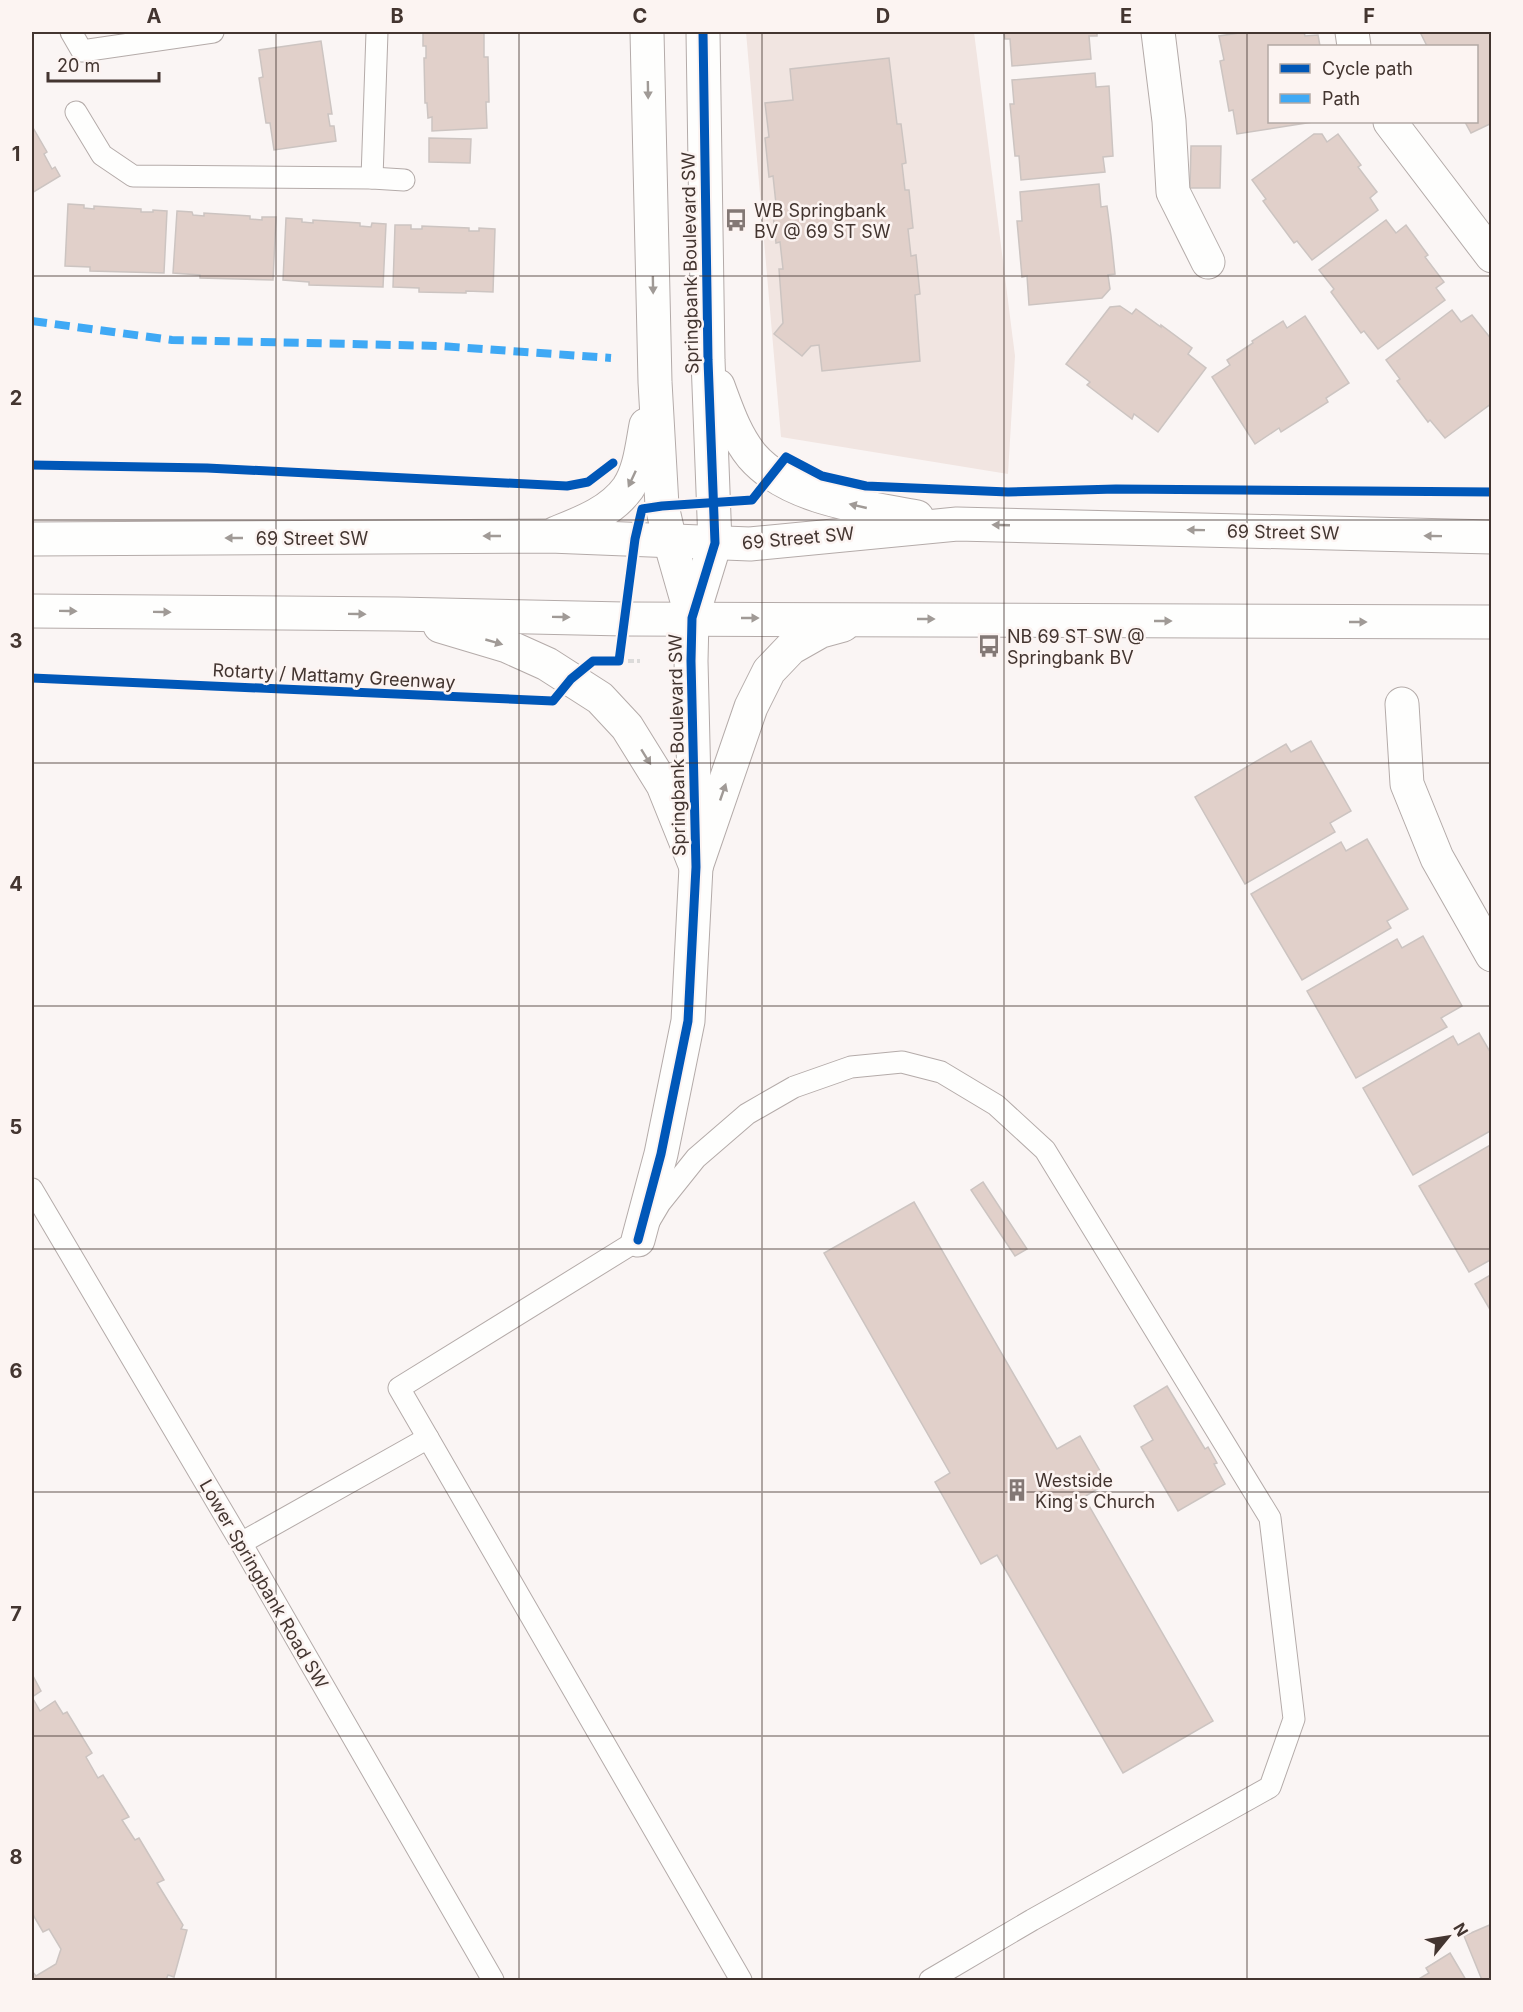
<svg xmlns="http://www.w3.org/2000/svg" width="1523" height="2012" viewBox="0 0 1523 2012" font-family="Inter,sans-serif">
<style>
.built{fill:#f1e5e1}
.building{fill:#e1d0ca;stroke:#ccc4c1;stroke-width:1.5}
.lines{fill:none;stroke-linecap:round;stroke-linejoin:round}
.lane-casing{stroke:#b4aba9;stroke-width:23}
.street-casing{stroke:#b4aba9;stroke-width:35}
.secondary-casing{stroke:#b4aba9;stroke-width:35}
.path{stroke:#dcdbda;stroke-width:4;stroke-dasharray:6 3;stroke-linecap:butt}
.lane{stroke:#fefefd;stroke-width:21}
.street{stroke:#fefefd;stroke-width:33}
.secondary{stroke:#fefefd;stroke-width:33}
.quiet{stroke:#3fa9f5;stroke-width:8;stroke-dasharray:15 8;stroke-linecap:butt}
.cycleway-casing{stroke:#fcf4f2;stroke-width:13}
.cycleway{stroke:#0057b8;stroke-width:9}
.oneway{fill:#a09a96}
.grid{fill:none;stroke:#433530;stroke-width:1.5;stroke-opacity:0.55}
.labels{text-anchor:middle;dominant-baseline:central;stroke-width:5;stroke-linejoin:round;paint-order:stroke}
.poi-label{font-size:18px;fill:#433530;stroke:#fcf4f2;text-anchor:start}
.street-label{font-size:18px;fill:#433530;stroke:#fcf4f2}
.neatline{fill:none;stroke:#433530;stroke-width:2}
.grid-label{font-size:20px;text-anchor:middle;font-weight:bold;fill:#433530}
</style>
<rect width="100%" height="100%" fill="#faf5f4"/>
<path class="built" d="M746 32H974L1015 356 1008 474 781 437Z"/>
<g class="building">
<path d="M423 32H484V57H488L489 102H486L487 128 432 131V117L428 118 427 103H425L424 58H426V46H423Z"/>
<path d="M1004 32H1097V36H1089L1091 59 1012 66 1010 39H1005Z"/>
<path d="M1246 32H1304L1305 36 1318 35 1320 46H1270V122H1313L1237 134 1233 110 1229 111 1220 61 1224 60 1219 36Z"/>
<path d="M1420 32H1492V123L1471 133 1465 122H1476V46H1427Z"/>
<path d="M321 41 332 114H328L330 126H334L336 141 274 150 270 123H266L259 78 263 77 259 50Z"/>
<path d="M889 58 897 124H901L906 163 902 164 905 190H909L913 228 908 229 911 256 916 255 920 294 915 295 920 361 822 371 819 345 811 346 802 356 774 334 783 323 779 269H783L780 242 776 243 772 204H776L773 176 769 177 765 138 769 137 765 103 793 100 790 69Z"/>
<path d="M1095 73 1096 87 1109 86 1113 156 1103 157 1105 172 1021 180 1019 156H1015L1010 104H1014L1012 80Z"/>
<path d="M32 126 47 152 44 154 52 169 55 167 60 176 32 193Z"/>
<path d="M1314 134H1322L1327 142 1338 134 1361 165 1358 167 1377 192 1370 198 1378 210 1312 260 1297 241 1294 243 1263 201 1266 199 1252 180Z"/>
<path d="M429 138 471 139 470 163 429 162Z"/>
<path d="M1191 146H1221L1220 188H1190Z"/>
<path d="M1099 184 1101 207 1107 206 1111 236 1115 274 1108 275 1110 289 1102 298 1029 305 1027 276 1022 277 1017 221H1022L1020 192Z"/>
<path d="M68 204 84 205V208L94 209V206L141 209V212H153V210L167 211 164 273 90 271V267L65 266Z"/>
<path d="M177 211 192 212 193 215 204 216V213L250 216V219L262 220V217H276L273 280 200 278V275L173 273Z"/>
<path d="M286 218 302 219V222L313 223V220L360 223V226L371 227 372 223 386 224 383 287 309 285V282L283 280Z"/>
<path d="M1386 220 1396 233 1406 225 1428 255 1425 257 1444 282 1436 288 1445 300 1378 349 1364 331 1361 333 1331 292 1334 289 1319 270Z"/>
<path d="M395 225H411V229H422V226L469 228V231H479V228L495 229 493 292 466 291V293L419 292V288L393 287Z"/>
<path d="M1120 306 1132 314 1136 309 1161 327V325L1192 348 1188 354 1206 368 1158 432 1134 414 1132 419 1087 385 1090 382 1066 364 1110 307Z"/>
<path d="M1452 310 1461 322 1472 315 1492 340V403L1445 438 1430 420 1428 422 1397 381 1400 379 1386 360Z"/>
<path d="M1305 316 1349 383 1326 398 1328 402 1281 432 1279 428 1255 444 1212 377 1230 365 1227 360 1253 343 1252 341 1283 321 1287 328Z"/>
<path d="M1311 741 1351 811 1330 823 1335 832 1245 884 1195 797 1286 744 1291 752Z"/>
<path d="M1367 839 1408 909 1387 921 1391 928 1302 980 1251 894 1341 842 1346 851Z"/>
<path d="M1423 936 1462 1006 1441 1018 1447 1027 1356 1078 1307 991 1397 939 1402 948Z"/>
<path d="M1479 1033 1492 1055V1130L1413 1175 1363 1088 1453 1036 1458 1045Z"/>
<path d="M1492 1144V1259L1469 1272 1419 1186Z"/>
<path d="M983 1182 1027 1249 1015 1256 971 1190Z"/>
<path d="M914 1202 1057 1449 1080 1436 1107 1483 1084 1497 1213 1721 1123 1773 997 1555 981 1564 935 1482 950 1473 824 1253Z"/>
<path d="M1492 1274V1313L1475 1284Z"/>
<path d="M1167 1386 1205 1449 1208 1447 1217 1463 1214 1464 1225 1484 1178 1511 1141 1447 1153 1440 1134 1406Z"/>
<path d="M32 1674 41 1691 32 1697Z"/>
<path d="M32 1697 40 1711 55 1701 63 1714 67 1712 92 1753 86 1757 98 1778 103 1775 129 1817 122 1820 135 1840 139 1838 164 1880 157 1883 183 1925 181 1929 187 1930 174 1977 168 1975 166 1980H32V1971L36 1976 56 1964 61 1949 49 1929 43 1932 32 1913Z"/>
<path d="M1492 1924V1980H1482L1464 1936Z"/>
<path d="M1450 1953 1466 1980H1417L1429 1973 1426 1968Z"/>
</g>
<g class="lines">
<g class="lane-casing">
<g id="lane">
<path d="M71 32 82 51 213 32"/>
<path d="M76 112 102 155 133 176 372 178 404 180"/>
<path d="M372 178 377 32"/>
<path d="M32 1189 241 1543 493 1980"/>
<path d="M428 1438 399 1388 638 1240 660 1203 696 1158 747 1114 794 1087 851 1067 902 1062 941 1072 996 1105 1045 1150 1270 1518 1294 1719 1270 1787 1032 1920 930 1980"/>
<path d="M241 1543 428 1438 741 1980"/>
</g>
</g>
<g class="street-casing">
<g id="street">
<path d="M1158 32 1169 121 1173 192 1208 262"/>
<path d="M1352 32 1354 46"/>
<path d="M1390 122 1492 256"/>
<path d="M1402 704 1407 784 1437 858 1492 955"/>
<path d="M638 1240 661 1154 688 1021 696 867 691 661 692 618"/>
</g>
</g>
<g class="secondary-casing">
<g id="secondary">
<path d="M647 32 655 382 662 506 670 541 692 618"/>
<path d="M718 386C727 410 735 435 752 456 789 499 864 507 917 517"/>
<path d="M556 533C581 523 611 512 628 488 640 470 642 446 646 425"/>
<path d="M32 539 550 536 750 544 957 524 1492 537"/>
<path d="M32 611 398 614 624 619 1492 622"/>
<path d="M692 618 715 543 708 360 703 32"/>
<path d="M440 626 507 646 547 664 600 698 627 727 663 785 696 867"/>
<path d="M696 867 751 707 769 671 791 648 821 631 843 625"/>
</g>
</g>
<path class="path" d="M619 661H640"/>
<use href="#lane" class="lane"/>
<use href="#street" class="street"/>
<use href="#secondary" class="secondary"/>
<path class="quiet" d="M32 321 172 340 440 346 611 358"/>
<g class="cycleway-casing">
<g id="cycleway">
<path d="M32 465 207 468 567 486 588 482 613 463"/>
<path d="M32 678 553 701 571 679 593 661H619L635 539 642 509 662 506 752 500 786 457 822 476 866 486 1008 492 1116 489 1492 492"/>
<path d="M638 1240 661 1154 688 1021 696 867 691 661 692 618 715 543 708 360 703 32"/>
</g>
</g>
<use href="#cycleway" class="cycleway"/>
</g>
<defs><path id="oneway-solid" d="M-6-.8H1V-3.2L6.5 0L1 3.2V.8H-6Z" transform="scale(1.5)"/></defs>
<g class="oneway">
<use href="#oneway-solid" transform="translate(648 90) rotate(89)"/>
<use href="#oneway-solid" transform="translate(653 285) rotate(89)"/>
<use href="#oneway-solid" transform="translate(632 479) rotate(115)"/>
<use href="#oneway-solid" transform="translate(858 506) rotate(-167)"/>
<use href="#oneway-solid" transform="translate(1001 525) rotate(-178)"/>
<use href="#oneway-solid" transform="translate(1196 530) rotate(-179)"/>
<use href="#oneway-solid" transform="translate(492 536) rotate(180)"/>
<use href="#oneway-solid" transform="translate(1433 536) rotate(-179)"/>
<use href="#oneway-solid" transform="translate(234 538) rotate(180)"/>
<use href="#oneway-solid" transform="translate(68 611) rotate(1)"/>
<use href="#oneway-solid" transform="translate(162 612) rotate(1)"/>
<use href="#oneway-solid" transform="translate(357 614) rotate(1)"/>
<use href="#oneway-solid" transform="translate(561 617) rotate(1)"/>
<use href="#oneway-solid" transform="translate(750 618)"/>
<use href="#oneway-solid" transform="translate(926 619)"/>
<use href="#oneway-solid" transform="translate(1163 621)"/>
<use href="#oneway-solid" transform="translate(1358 622)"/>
<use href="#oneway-solid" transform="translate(494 642) rotate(16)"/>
<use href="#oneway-solid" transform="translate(646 757) rotate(58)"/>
<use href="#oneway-solid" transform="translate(723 792) rotate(-71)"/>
</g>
<path class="grid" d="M276 32V1980M519 32V1980M762 32V1980M1004 32V1980M1247 32V1980M32 276H1492M32 520H1492M32 763H1492M32 1006H1492M32 1249H1492M32 1492H1492M32 1736H1492"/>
<defs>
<g id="bus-bare" transform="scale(1.8)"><path d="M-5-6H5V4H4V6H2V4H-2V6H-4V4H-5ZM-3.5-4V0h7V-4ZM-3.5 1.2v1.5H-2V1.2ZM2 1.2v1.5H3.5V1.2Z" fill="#837875" stroke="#fcf4f2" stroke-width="2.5" paint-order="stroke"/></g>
<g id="building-bare" transform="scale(1.8)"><path d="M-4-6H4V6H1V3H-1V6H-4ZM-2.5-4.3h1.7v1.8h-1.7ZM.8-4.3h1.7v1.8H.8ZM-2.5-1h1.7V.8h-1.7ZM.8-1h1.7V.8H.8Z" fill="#837875" stroke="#fcf4f2" stroke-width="2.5" paint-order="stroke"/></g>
</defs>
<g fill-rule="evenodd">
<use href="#bus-bare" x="736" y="220"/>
<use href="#bus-bare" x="989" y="646"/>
<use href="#building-bare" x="1017" y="1490"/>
</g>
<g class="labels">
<g class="poi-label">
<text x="754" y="210">WB Springbank<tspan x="754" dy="21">BV @ 69 ST SW</tspan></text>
<text x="1007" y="636">NB 69 ST SW @<tspan x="1007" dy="21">Springbank BV</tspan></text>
<text x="1035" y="1480">Westside<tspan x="1035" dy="21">King's Church</tspan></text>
</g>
<g class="street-label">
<text transform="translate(690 263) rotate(-91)">Springbank Boulevard SW</text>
<text transform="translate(1283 532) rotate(1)">69 Street SW</text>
<text x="312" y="538">69 Street SW</text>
<text transform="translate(798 538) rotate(-5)">69 Street SW</text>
<text transform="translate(334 676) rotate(3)">Rotarty / Mattamy Greenway</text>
<text transform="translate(677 745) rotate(-91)">Springbank Boulevard SW</text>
<text transform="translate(264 1584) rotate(60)">Lower Springbank Road SW</text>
</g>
</g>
<rect width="1523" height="2012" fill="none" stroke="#fcf4f2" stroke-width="66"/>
<rect x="1268" y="45" width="210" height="78" fill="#fcf4f2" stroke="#b2a8a4" stroke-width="1.5"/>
<rect x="1280" y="64" width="30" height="9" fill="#0057b8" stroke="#b2a8a4" stroke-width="1.5"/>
<text x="1322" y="75" font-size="18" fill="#433530">Cycle path</text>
<rect x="1280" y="94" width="30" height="9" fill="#3fa9f5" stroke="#b2a8a4" stroke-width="1.5"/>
<text x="1322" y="105" font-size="18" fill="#433530">Path</text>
<g transform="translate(1448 1937) rotate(60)" stroke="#fcf4f2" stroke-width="4.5" paint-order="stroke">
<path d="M0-4.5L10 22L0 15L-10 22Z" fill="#433530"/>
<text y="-9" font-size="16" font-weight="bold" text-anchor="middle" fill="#433530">N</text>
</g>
<path d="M48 72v9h111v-9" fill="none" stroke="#433530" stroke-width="3"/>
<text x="57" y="72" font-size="18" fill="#433530" stroke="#fcf4f2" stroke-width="4.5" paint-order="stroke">20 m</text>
<rect x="33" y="33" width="1457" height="1946" class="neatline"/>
<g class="grid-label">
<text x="154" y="23">A</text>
<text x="397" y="23">B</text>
<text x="640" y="23">C</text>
<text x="883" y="23">D</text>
<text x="1126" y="23">E</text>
<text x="1369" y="23">F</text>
<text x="16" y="161">1</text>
<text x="16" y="405">2</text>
<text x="16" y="648">3</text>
<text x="16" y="891">4</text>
<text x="16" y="1134">5</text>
<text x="16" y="1378">6</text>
<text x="16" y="1621">7</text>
<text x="16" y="1864">8</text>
</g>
</svg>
